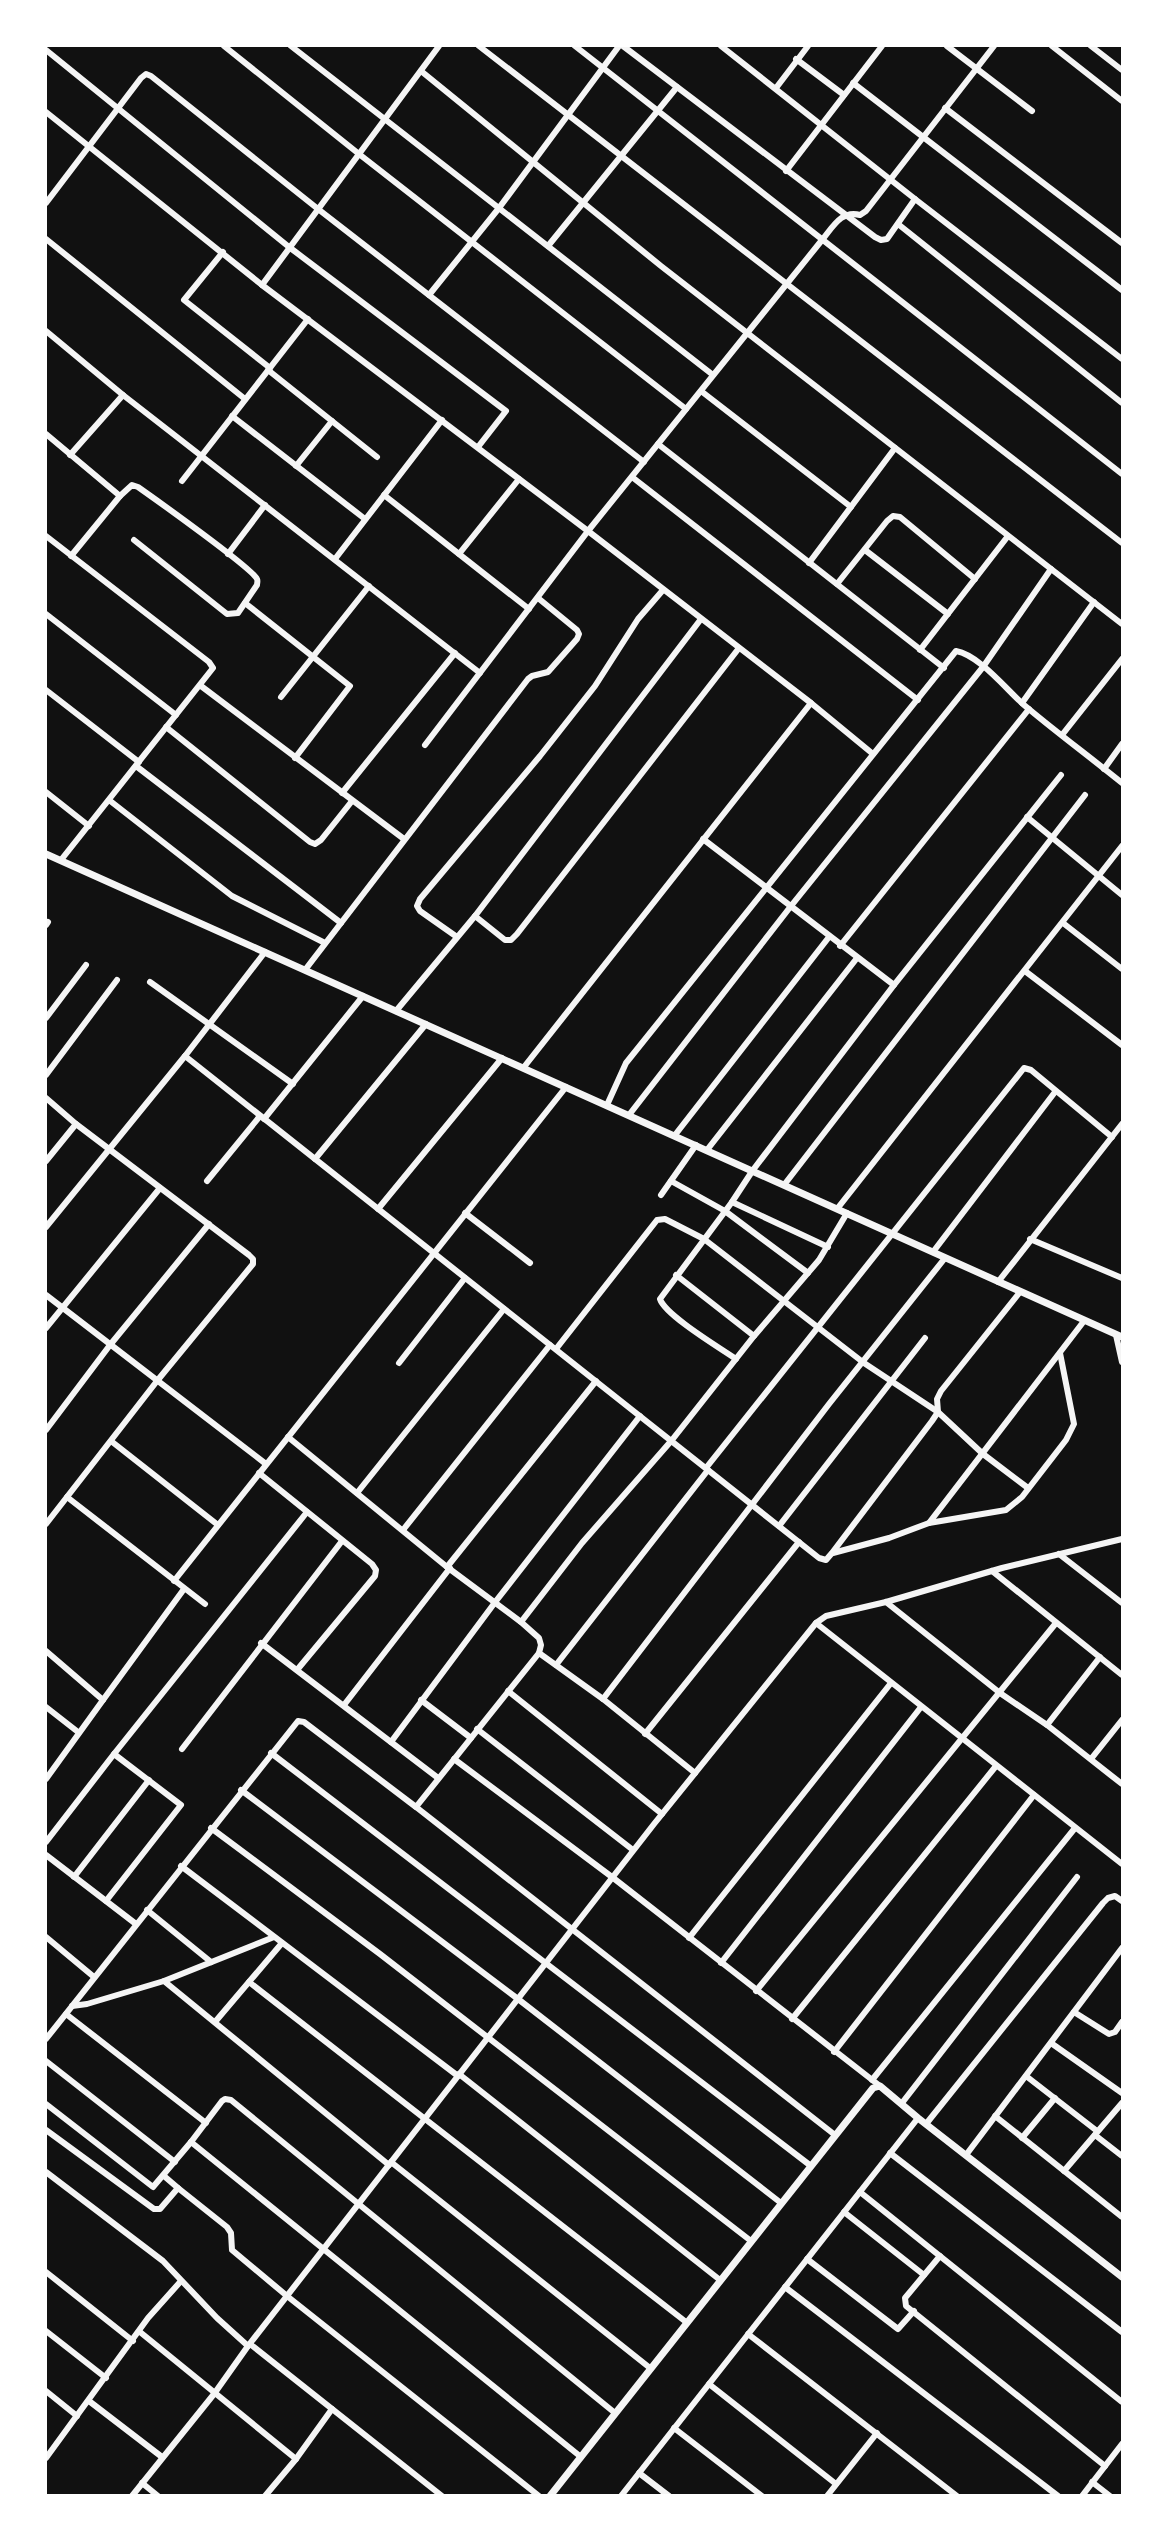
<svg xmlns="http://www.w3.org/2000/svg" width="1168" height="2541" viewBox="0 0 1168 2541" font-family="Jost,sans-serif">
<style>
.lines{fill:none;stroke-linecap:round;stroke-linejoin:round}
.minor{stroke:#f5f5f5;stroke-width:6}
.tertiary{stroke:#f5f5f5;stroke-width:7}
</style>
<rect width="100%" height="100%" fill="#111"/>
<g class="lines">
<g class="minor">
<path d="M224 46 359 154 686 409"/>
<path d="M291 46 713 375"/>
<path d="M479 46 1122 543"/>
<path d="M575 46 1122 474"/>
<path d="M623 46 875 237 881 240 887 239 915 199 1122 359"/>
<path d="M721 46 915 199"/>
<path d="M947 46 1032 111"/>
<path d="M1052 46 1122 101"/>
<path d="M1091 46 1122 70"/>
<path d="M46 50 289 247 506 411 478 447"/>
<path d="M796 59 844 95"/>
<path d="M421 71 661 266 1122 624"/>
<path d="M853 83 1122 290"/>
<path d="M776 88 808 46"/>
<path d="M945 108 1122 243"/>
<path d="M46 112 262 285 588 531 811 703 873 754"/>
<path d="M786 171 882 46"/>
<path d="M46 203 141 78 146 74 151 76 318 209 644 462"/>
<path d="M898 224 1122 403"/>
<path d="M46 239 245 399"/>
<path d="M548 246 677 87"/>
<path d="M223 252 184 300 270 368"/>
<path d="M262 285 439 46"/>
<path d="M429 295 499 208 619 46"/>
<path d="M46 331 123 395 480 673"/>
<path d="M268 370 377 457"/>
<path d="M701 391 851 507"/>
<path d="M232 416 365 519"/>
<path d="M46 434 120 496"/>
<path d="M658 444 944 668"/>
<path d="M70 455 123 395"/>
<path d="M296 466 332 421"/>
<path d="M632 477 918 700"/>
<path d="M182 481 308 319"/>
<path d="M384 495 529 609"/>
<path d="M46 536 209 662 213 668 61 860"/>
<path d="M865 550 948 614"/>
<path d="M228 554 265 505"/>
<path d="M459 554 519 479"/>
<path d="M71 556 120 496 132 485 138 487C155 499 252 568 257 579 258 581 257 583 257 585L238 613 227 614 134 540"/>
<path d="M335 559 442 420"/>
<path d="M809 563 895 448"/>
<path d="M837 584 887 521 893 516 900 517 975 579"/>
<path d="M245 603 350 686 295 758"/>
<path d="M46 614 176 715"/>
<path d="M920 650 1008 536"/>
<path d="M201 686 404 839"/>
<path d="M46 690 139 762"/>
<path d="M281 697 369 586"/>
<path d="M1022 703 1094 602"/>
<path d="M166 727 310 842 315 844 321 840 352 801"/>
<path d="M1062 735 1122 659"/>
<path d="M425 745 588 531 822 240C833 227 841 210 860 215L866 211 994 46"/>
<path d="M136 766 341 923"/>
<path d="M1104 769 1122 744"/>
<path d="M46 792 89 826"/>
<path d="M342 793 455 653"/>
<path d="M109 800 232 896 325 943"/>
<path d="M1027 817 1122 895"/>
<path d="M703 839 894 985"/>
<path d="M475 916 505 940H511L517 934 739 648"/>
<path d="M1063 923 1122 969"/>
<path d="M46 925 48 922"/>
<path d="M457 937 420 911 417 906 420 899 540 756 595 686 638 619 663 590"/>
<path d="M840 946 1029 709"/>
<path d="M305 970 528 679 532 676 548 672 577 639 579 634 577 630 538 598"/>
<path d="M1025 971 1122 1045"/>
<path d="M150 982 293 1084"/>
<path d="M396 1011 475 916 701 619"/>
<path d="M46 1018 86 965"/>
<path d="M185 1056 819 1558 826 1560 832 1553 932 1421 938 1412 937 1399 941 1391 1020 1292"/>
<path d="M524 1067 811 703"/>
<path d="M46 1075 117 980"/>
<path d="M46 1098 76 1124 249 1255 253 1259V1264L157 1381 46 1524"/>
<path d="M607 1105 626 1063 956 651C979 655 1006 689 1024 705 1056 732 1090 757 1122 783"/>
<path d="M629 1115 791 906 983 667 1051 569"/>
<path d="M264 1119 363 996"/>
<path d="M675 1135 829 937"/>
<path d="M707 1150 857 958"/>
<path d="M315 1159 426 1024"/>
<path d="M46 1161 76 1124"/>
<path d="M207 1181 260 1116"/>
<path d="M671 1181 725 1211 808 1273"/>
<path d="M784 1185 1085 795"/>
<path d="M661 1195 696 1145"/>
<path d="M732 1202 660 1299C665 1315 720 1348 736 1359"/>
<path d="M378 1209 502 1058"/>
<path d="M837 1209 1122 846"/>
<path d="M465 1213 530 1263"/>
<path d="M46 1227 185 1056 265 952"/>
<path d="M1030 1239 1122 1278"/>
<path d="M828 1247 732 1202 753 1170 894 985 1061 775"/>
<path d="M933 1252 1055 1092"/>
<path d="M676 1275 754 1336"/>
<path d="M998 1282 1122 1124"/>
<path d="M46 1295 266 1464"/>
<path d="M46 1328 160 1188"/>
<path d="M1116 1335 1122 1362"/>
<path d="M556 1349 657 1220 665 1219 704 1239 864 1363 938 1412 983 1454 1028 1488"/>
<path d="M399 1363 465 1278"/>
<path d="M46 1430 110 1345 209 1224"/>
<path d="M288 1437 447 1567 521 1622 539 1638 541 1645 539 1653 603 1699 695 1773"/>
<path d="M111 1441 218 1525"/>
<path d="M706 1468 1024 1068 1031 1070 1112 1137"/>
<path d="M259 1473 372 1564 376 1570 375 1576 297 1670"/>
<path d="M357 1493 504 1309"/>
<path d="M67 1497 205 1604"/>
<path d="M929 1523 1006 1510 1022 1497 1066 1440 1074 1424 1060 1353"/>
<path d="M779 1526 925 1338"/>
<path d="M403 1530 550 1345"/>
<path d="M833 1553 889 1538 929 1523 1084 1321"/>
<path d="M1059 1554 1122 1603"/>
<path d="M447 1567 596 1381"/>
<path d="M992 1571 1122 1675"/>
<path d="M174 1581 566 1087"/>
<path d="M886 1602 1000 1693 1047 1725 1122 1784"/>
<path d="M521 1622 582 1543 672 1440 754 1336 819 1260 847 1213"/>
<path d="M816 1623 1122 1864"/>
<path d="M261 1643 438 1778"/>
<path d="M46 1651 103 1700 46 1779"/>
<path d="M556 1665 708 1470"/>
<path d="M508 1691 662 1814"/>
<path d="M603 1699 829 1404 945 1258"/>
<path d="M103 1700 184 1589"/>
<path d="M421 1700 471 1738"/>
<path d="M344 1705 450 1568"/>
<path d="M46 1707 78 1732"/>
<path d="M1047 1725 1100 1657"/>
<path d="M477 1729 633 1850"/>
<path d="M645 1734 799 1542"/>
<path d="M391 1742 496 1601 640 1416"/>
<path d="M182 1749 342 1541"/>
<path d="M271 1753 811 2166"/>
<path d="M114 1754 307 1512"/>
<path d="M454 1759 612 1877 880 2086"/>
<path d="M1091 1759 1122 1720"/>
<path d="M241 1790 518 1999 781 2203"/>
<path d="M416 1807 835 2135"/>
<path d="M211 1828 380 1954 751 2241"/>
<path d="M46 1842 114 1754 181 1805 106 1901"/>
<path d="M46 1855 136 1924"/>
<path d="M181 1866 458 2076"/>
<path d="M74 1877 149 1780"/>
<path d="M147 1910 211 1962"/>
<path d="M46 1937 94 1977"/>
<path d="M689 1938 891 1683"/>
<path d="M721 1963 921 1707"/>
<path d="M164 1981 274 1937"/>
<path d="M249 1982 686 2322"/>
<path d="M756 1991 1056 1623"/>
<path d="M72 2006 87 2004 164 1981 389 2165"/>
<path d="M1074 2012 1109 2034 1115 2032 1122 2022"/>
<path d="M66 2014 206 2123"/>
<path d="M792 2019 996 1766"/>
<path d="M215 2022 282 1943"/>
<path d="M46 2039 298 1721 304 1722 416 1807 539 1653"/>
<path d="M1051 2043 1122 2093"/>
<path d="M834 2052 1034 1795"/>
<path d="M46 2061 175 2162"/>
<path d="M459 2074 720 2280"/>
<path d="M1026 2076 1097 2131"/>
<path d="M872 2080 1075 1828"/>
<path d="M902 2103 1077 1877"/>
<path d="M46 2104 153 2187 191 2142 222 2101 225 2099 231 2100 615 2413"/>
<path d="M995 2116 1122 2217"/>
<path d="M926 2124 1103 1903 1108 1898 1115 1896 1122 1901"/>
<path d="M46 2130 154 2209H160L178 2188 227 2227 231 2233 232 2250 287 2296 539 2496"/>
<path d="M1095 2135 1122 2156"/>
<path d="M1022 2138 1055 2098"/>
<path d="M191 2142 581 2457"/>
<path d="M890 2153 1122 2332"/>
<path d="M966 2155 1122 1948"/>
<path d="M391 2162 650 2368"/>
<path d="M1064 2171 1122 2103"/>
<path d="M46 2172 163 2261 217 2318 248 2346"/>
<path d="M164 2176 178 2188"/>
<path d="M860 2192 1122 2402"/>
<path d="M844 2212 924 2275"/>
<path d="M940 2256 905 2298 906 2306 1105 2466"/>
<path d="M807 2259 898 2329 914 2311"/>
<path d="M46 2272 133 2341"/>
<path d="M785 2287 1058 2496"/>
<path d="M46 2331 106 2378"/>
<path d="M140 2332 296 2459"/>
<path d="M748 2334 957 2496"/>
<path d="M250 2344 442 2496"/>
<path d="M709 2384 836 2484"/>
<path d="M46 2391 77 2416"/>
<path d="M89 2401 162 2457"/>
<path d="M674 2428 762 2496"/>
<path d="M46 2458 148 2318 181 2281"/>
<path d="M639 2473 669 2496"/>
<path d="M1092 2482 1110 2496"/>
<path d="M142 2483 158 2496"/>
<path d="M132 2496 214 2394 248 2346 654 1824 816 1623 826 1616 886 1602 1002 1568 1122 1539"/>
<path d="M265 2496 296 2459 332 2409"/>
<path d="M621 2496 918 2118"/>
<path d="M827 2496 877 2433"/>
<path d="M1082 2496 1122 2444"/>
</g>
<g class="tertiary">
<path d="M46 854 1122 1337"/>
<path d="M550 2496 873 2088 880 2086 918 2118 1122 2277"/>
</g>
</g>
<rect width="1168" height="2541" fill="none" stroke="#ffffff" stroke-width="94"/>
</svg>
